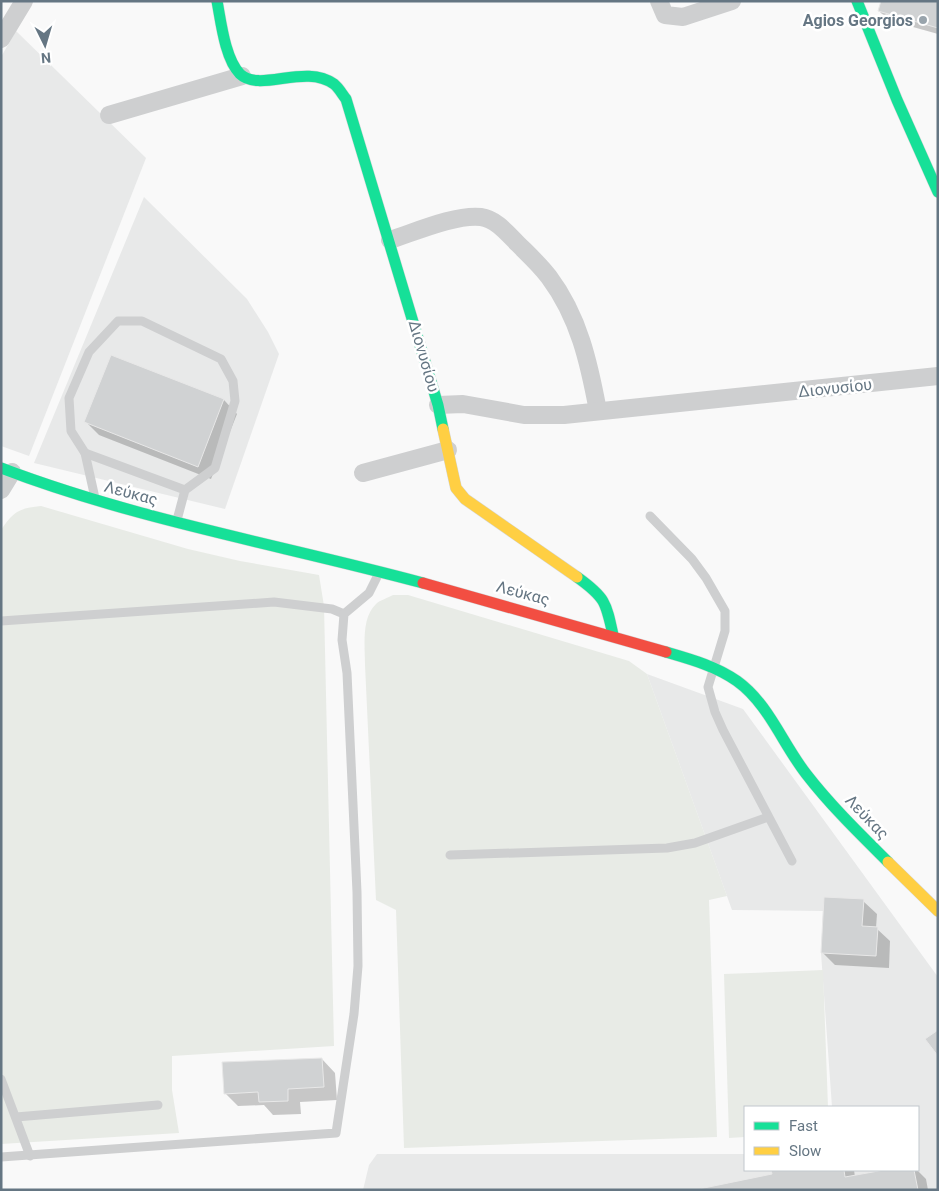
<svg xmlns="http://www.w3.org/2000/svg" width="939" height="1191" viewBox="0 0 939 1191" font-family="Roboto,sans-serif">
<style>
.built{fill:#e8e9e9}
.green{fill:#e8ebe6}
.shadow{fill:#0003}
.building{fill:#d0d2d3;stroke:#e8e8e8}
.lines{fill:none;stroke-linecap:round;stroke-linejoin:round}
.fast-casing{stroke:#d5d6d7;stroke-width:12}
.slow-casing{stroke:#d5d6d7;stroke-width:12}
.jam-casing{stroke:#d5d6d7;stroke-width:12}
.lane{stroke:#cecfd0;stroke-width:9}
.street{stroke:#cecfd0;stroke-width:18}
.fast{stroke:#16e098;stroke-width:11}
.slow{stroke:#ffcf43;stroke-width:11}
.jam{stroke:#f24e42;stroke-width:11}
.poi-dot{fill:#99a4ac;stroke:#fff;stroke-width:2}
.labels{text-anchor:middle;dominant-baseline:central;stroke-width:5;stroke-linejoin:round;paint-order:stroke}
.poi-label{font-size:16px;font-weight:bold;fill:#657683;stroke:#fff;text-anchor:end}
.street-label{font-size:16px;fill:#657683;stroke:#fff}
</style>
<rect width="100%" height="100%" fill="#f9f9f9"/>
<g class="built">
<path d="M16 31 146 158 29 456 1 446V57Z"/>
<path d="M144 197 247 299 268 332 279 354 225 509 34 463Z"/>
<path d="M647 674 743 709 938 977V1190H363L369 1165 377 1154H745V1170H918V1107H832L821 953 823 911 732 910Z"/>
</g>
<g class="green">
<path d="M41 506 188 549 240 561 319 575 324 606 334 1046 172 1056V1090L179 1133 1 1144V530C13 512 19 508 41 506Z"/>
<path d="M393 595H408L629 661 647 674 727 896 709 900 717 1137 404 1148 396 910 376 900 365 665C365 647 361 618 376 604 380 600 388 598 393 595Z"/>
<path d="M823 970 828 1107H745V1137L729 1138 724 974Z"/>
</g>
<g class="shadow">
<path d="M938 1V34L888 20 879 11Z"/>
<path d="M111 356 224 400 237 414 211 479 99 435 86 422Z"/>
<path d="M863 901 877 914 876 928 890 941 889 968 835 965 822 952Z"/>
<path d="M322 1059 335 1073 337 1100 300 1102 301 1114 273 1115 264 1105 238 1106 225 1093Z"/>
<path d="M772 1170H854L855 1177 890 1170H917L926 1179 928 1190H701L773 1175Z"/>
</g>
<g class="building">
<path d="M881 1H938V28L878 11Z"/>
<path d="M111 355 224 399 198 467 84 422Z"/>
<path d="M824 897 864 899 862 926 878 927 876 956 821 953Z"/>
<path d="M938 1030V1056L925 1039Z"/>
<path d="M322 1058 324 1087 288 1089V1101L259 1102 258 1092 224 1094 222 1062Z"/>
<path d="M771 1170H844L845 1177 884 1170H914L918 1190H694L772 1174Z"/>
</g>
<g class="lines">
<g class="fast-casing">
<g id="fast">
<path d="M217 1C221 22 225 59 240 74 260 93 305 63 334 84 339 88 342 94 346 99L438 405 443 429"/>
<path d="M857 1 897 100 938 192"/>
<path d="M1 468C137 520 282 545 423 583"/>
<path d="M577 577C605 597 606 602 613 635"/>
<path d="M666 652C690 659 716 666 737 681 769 704 783 745 807 775 831 806 860 834 888 862"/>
</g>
</g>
<g class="slow-casing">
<g id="slow">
<path d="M443 429 456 488 465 499 577 577"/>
<path d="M888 862 938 911"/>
</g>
</g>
<g class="jam-casing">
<path id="jam" d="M423 583 666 652"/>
</g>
<g class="lane">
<path d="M85 453 185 490"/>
<path d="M95 498 85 453 71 431 69 398 89 352 118 321H142L221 359 233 381 235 401 215 468 185 490 177 520"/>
<path d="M650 516 692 559 706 578 725 611V631L708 687 715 712 723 730 792 861"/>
<path d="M1 621 274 602 332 609 344 614"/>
<path d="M450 855 667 848 695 843 768 817"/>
<path d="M1 1079 30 1156"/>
<path d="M16 1117 158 1105"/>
<path d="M1 1157 336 1133 354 1014 358 966 357 892 347 673 342 640 344 614 369 593 379 573"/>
</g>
<g class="street">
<path d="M659 1 665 15 683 17 732 1"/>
<path d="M1 39 24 1"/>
<path d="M109 115 242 76"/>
<path d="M390 240C415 232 456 214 481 217 496 219 508 234 518 244 528 254 540 265 549 277 579 317 589 363 598 411"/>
<path d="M438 405 463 404 524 415H564L938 376"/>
<path d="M363 473 448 450"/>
<path d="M1 490 12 472"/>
</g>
<use href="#fast" class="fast"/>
<use href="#slow" class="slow"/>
<use href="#jam" class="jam"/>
</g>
<circle class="poi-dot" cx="923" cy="20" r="5"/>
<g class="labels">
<g class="poi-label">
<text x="913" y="20">Agios Georgios</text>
</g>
<g class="street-label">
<text transform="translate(424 356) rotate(74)">Διονυσίου</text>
<text transform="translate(835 388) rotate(-6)">Διονυσίου</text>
<text transform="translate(131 493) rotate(15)">Λεύκας</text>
<text transform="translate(523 593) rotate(15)">Λεύκας</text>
<text transform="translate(867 817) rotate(46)">Λεύκας</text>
</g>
</g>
<rect width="939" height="1191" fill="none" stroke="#657683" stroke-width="5"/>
<rect x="744" y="1106" width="175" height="65" fill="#ffffff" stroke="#c1c8cd"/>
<rect x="754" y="1122" width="25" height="8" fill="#16e098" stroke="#c1c8cd"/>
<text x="789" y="1131" font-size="15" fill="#657683">Fast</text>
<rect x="754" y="1147" width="25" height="8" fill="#ffcf43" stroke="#c1c8cd"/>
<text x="789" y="1156" font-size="15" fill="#657683">Slow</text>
<g transform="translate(45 45) rotate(175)" stroke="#ffffff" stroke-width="4" paint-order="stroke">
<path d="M0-4L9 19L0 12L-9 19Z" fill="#657683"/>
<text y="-8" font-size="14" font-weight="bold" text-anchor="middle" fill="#657683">N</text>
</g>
</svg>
